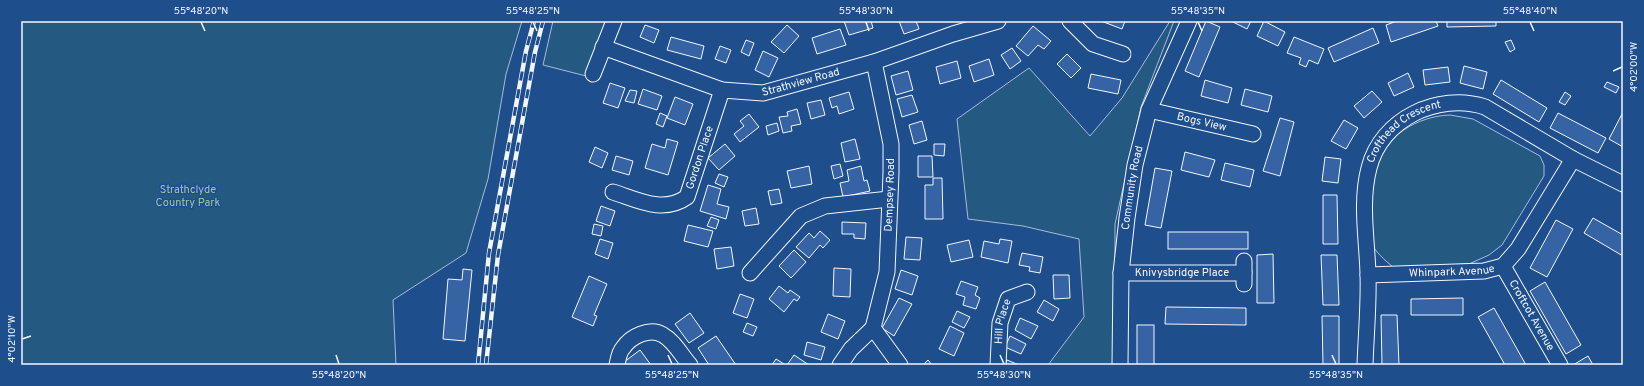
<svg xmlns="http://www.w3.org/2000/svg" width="1644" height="386" viewBox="0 0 1644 386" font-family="Overpass,sans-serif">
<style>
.green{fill:#245a82;stroke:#a8bbd7}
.building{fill:#3563a3;stroke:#f2f6ff}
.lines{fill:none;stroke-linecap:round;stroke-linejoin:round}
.minor-casing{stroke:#f2f6ff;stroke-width:17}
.minor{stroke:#1f4e8c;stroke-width:15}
.rail-casing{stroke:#f2f6ff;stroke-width:4.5}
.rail{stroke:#1f4e8c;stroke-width:3;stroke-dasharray:9;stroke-linecap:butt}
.ticks{fill:none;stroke:#f2f6ff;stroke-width:1.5}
.labels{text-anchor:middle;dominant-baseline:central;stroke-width:3;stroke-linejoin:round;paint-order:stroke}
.street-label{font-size:11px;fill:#f2f6ff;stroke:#1f4e8c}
.park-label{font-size:11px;fill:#97c8a6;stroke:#1f4e8c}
.neatline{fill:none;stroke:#f2f6ff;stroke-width:1.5}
.ticks-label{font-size:10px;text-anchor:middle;fill:#f2f6ff}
</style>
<rect width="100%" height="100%" fill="#1f4e8c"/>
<g class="green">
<path d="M21 21H522L506 74 488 179 466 253 393 300 396 365H21Z"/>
<path d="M553 21H607L586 76 543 65Z"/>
<path d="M1170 21H1174L1141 107 1115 224V365H1048L1084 317 1079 239 1023 226 968 219 957 119 1029 68 1090 136 1122 98Z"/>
<path d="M1450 115 1473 119 1540 156 1544 165V176L1502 245 1489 255 1469 264 1393 267C1364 243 1370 240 1372 205 1373 194 1372 179 1375 168 1384 136 1418 116 1450 115Z"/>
</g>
<g class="building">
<path d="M844 21H871L873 28 849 35Z"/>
<path d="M899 21H916L919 29 904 34Z"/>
<path d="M1101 21H1125L1122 29Z"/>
<path d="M1206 21 1220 27 1199 77 1185 71Z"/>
<path d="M1231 21H1251L1247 29Z"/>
<path d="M1264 21 1285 32 1278 46 1257 36Z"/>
<path d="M1397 21H1436L1438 26 1391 42 1386 25Z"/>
<path d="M1447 21H1496V26L1447 27Z"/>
<path d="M645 25 659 30 654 43 640 37Z"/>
<path d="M787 25 799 36 784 53 771 42Z"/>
<path d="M1033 26 1051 41 1044 49 1038 45 1028 56 1016 46Z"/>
<path d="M1373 28 1379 43 1334 62 1328 48Z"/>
<path d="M840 29 846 45 817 54 812 38Z"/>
<path d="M671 37 704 46 701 59 667 50Z"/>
<path d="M1294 37 1324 49 1318 64 1309 60 1306 67 1299 64 1301 58 1287 53Z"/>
<path d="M746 40 754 43 749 56 741 52Z"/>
<path d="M1511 40 1515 49 1510 52 1505 42Z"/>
<path d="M720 46 731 50 726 63 715 59Z"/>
<path d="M1012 48 1021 61 1010 69 1001 55Z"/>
<path d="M763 51 778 58 769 77 755 70Z"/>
<path d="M1067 54 1081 68 1071 78 1057 64Z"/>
<path d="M989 59 994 75 974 82 969 66Z"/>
<path d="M957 61 961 78 940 84 936 67Z"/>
<path d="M1464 66 1487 72 1483 89 1460 83Z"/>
<path d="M1448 67 1450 82 1425 85 1423 70Z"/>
<path d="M908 71 913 90 896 95 891 76Z"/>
<path d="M1408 73 1414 87 1394 96 1388 83Z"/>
<path d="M1091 74 1121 80 1118 94 1088 88Z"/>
<path d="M1205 80 1232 88 1228 103 1201 96Z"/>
<path d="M1501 80 1547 108 1539 122 1493 94Z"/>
<path d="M1607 82 1619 87 1616 93 1604 87Z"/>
<path d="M610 83 625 88 618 108 603 103Z"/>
<path d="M643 89 662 96 657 110 638 104Z"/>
<path d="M1245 89 1272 96 1268 112 1241 105Z"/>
<path d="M630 90 637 91 634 103 625 101Z"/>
<path d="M1372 91 1382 102 1364 118 1354 106Z"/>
<path d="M849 92 854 109 839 114 837 106 832 108 829 98Z"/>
<path d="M1565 92 1571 96 1565 105 1559 102Z"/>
<path d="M912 95 918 112 902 117 897 99Z"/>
<path d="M675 97 693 104 685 125 667 118Z"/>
<path d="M821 100 825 115 811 119 807 103Z"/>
<path d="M797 109 801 124 791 126 792 131 783 133 779 117 788 116 787 112Z"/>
<path d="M1623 112V147L1609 139Z"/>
<path d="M660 113 667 116 663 127 656 124Z"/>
<path d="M1558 113 1606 138 1598 153 1550 128Z"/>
<path d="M749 114 759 127 740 142 734 134 744 126 740 121Z"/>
<path d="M1280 118 1294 122 1280 176 1263 171Z"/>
<path d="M1344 120 1358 128 1346 149 1331 141Z"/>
<path d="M922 121 927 140 914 144 909 125Z"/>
<path d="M777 123 779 131 768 135 766 126Z"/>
<path d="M667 139 678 142 668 175 645 168 652 144 665 148Z"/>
<path d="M855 139 860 159 845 162 841 143Z"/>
<path d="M725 144 735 156 719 170 708 158Z"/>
<path d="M934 144H945L944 156 934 155Z"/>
<path d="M595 147 608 153 602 168 589 162Z"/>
<path d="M1185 152 1215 160 1209 177 1181 170Z"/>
<path d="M616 156 633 161 629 175 612 170Z"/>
<path d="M918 156H932L933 177H918Z"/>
<path d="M1325 157 1341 159 1338 183 1322 181Z"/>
<path d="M1225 163 1254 170 1250 187 1221 180Z"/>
<path d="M840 164 843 176 834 179 831 166Z"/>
<path d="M809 166 812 184 791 188 787 171Z"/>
<path d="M861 166 864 181 867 180 870 191 843 197 840 183 849 181 847 170Z"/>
<path d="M1155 168 1172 171 1161 228 1145 225Z"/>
<path d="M719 174 728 177 724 187 715 183Z"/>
<path d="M933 178H942L943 219H925V185H933Z"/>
<path d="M708 185 721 189 717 204 729 207 726 219 700 211Z"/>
<path d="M779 189 782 203 771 205 768 191Z"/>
<path d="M1323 195H1337L1338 244H1323Z"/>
<path d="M601 206 615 211 610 226 596 221Z"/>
<path d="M756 208 759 224 745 226 742 211Z"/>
<path d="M711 217 719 220 716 229 707 226Z"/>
<path d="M1593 218 1623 235V256L1584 233Z"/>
<path d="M1556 220 1573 229 1547 277 1530 268Z"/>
<path d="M842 222 866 223 865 239 854 238V234H842Z"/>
<path d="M594 224 603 226 601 236 592 234Z"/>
<path d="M688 225 713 231 708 247 684 241Z"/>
<path d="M820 231 830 240 823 248 820 245 809 258 796 247 809 233 814 238Z"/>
<rect x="1168" y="232" width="80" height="17"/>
<path d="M906 237 922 238 920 260 904 259Z"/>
<path d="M600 239 613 243 608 259 595 254Z"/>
<path d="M1000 239 1012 241 1008 263 981 257 984 241 999 244Z"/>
<path d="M969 240 973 257 951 262 947 245Z"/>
<path d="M731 247 734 266 717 269 714 249Z"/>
<path d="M794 250 806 262 791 278 779 266Z"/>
<path d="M1022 253 1043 257 1040 273 1029 271 1030 267 1019 265Z"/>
<path d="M1273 254 1274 303H1257V255Z"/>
<path d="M1321 255H1337L1339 305H1323Z"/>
<path d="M834 268 851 269 850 297 833 296Z"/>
<path d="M463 269 472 270 465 341 443 339 448 279 462 280Z"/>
<path d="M901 270 918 276 912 295 895 289Z"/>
<path d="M1053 275H1069L1070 298 1054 299Z"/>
<path d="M589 276 607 284 594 315 597 316 593 326 572 317Z"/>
<path d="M961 281 978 287 975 295 980 298 976 309 963 305 965 297 956 294Z"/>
<path d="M1545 282 1581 345 1566 354 1530 291Z"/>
<path d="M779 286 788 293 790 290 800 297 797 301 794 299 784 312 769 299Z"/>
<path d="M740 294 754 299 747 318 733 313Z"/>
<path d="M899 298 912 304 894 336 882 328Z"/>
<path d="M1463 298V315H1411V299Z"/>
<path d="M1044 300 1059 309 1053 321 1037 312Z"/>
<path d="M1166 307 1246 308V325L1165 324Z"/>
<path d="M1494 308 1526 365H1505L1478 317Z"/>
<path d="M957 311 970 317 964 328 952 322Z"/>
<path d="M690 313 704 333 689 343 675 324Z"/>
<path d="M828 314 845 321 838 339 821 332Z"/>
<path d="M1381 315H1397L1399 365H1382Z"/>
<path d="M1322 316H1339V365H1323Z"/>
<path d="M1020 318 1038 326 1031 339 1015 330Z"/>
<path d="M747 323 757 327 753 336 743 332Z"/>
<rect x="1137" y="325" width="17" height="40"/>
<path d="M950 326 964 333 954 356 939 349Z"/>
<path d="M716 336 736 365H709L698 348Z"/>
<path d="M1010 336 1026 344 1021 354 1005 347Z"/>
<path d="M807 342 825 347 821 360 804 355Z"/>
<path d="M640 350 651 365H626L624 362Z"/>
<path d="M794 355 809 365H787Z"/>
<path d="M1588 356 1593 365H1573Z"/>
<path d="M776 359 784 364V365H772Z"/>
<path d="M928 360 932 365H923Z"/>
<path d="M1007 360 1019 365H1005Z"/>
</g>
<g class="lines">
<g class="minor-casing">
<g id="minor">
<path d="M1070 21 1093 44 1123 54"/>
<path id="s1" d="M603 47 722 90 763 93 874 62 953 34 998 21"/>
<path d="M593 74 614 21"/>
<path id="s2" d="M1149 110 1253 134"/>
<path id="s3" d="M613 192C638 200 663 214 687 197L722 90"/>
<path d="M1244 261V284"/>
<path id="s4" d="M1503 266 1560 365"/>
<path d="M750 273 801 216 825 206 889 199"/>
<path id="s5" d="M1121 273H1244"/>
<path id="s6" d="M1368 275 1484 271 1503 266 1518 249 1573 159"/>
<path id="s7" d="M873 328 887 272 891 173V144L874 62"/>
<path d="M873 328 900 365"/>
<path d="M617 365C618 360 619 352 623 348 631 336 650 327 663 335 674 341 682 356 690 365"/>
<path d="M840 365 851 349 873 328"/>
<path id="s8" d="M998 365 1000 323 1008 299 1027 292"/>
<path id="s9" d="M1120 365 1121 273 1127 218 1135 165 1149 110 1189 21"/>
<path id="s10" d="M1365 365C1366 335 1369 304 1368 274 1367 239 1360 202 1369 168 1381 119 1438 92 1485 107L1573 159 1623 184"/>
</g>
</g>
<use href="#minor" class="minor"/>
<g class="rail-casing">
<g id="rail">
<path d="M478 365 489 253 526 51 534 21"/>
<path d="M486 365 498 255 535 52 543 21"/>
</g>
</g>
<use href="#rail" class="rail"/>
</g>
<path class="ticks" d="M201 22 205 31M533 22 537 31M866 22 869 31M1198 22 1202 31M1530 22 1534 31M1613 71 1622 67M22 339 31 336M336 355 339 364M668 355 672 364M1000 355 1004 364M1332 355 1336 364"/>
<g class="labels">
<g class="street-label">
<text stroke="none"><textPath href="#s1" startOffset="207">Strathview Road</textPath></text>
<text stroke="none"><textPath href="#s2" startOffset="54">Bogs View</textPath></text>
<text stroke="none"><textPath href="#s10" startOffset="251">Crofthead Crescent</textPath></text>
<text stroke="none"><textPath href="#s3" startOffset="119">Gordon Place</textPath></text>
<text stroke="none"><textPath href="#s9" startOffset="178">Community Road</textPath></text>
<text stroke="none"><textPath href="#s7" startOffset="135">Dempsey Road</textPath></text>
<text stroke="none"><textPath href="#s6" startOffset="84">Whinpark Avenue</textPath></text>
<text stroke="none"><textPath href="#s5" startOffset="61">Knivysbridge Place</textPath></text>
<text stroke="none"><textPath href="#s4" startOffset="57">Croftcot Avenue</textPath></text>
<text stroke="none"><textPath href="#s8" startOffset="44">Hill Place</textPath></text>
</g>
<g class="park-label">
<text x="188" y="190">Strathclyde<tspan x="188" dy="13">Country Park</tspan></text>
</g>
</g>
<rect width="1644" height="386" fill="none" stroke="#1f4e8c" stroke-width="44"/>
<rect x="22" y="22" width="1600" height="342" class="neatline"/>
<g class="ticks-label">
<text x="201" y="14">55°48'20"N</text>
<text x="533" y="14">55°48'25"N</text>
<text x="866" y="14">55°48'30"N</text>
<text x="1198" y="14">55°48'35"N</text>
<text x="1530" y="14">55°48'40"N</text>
<text transform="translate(1633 67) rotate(-90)" y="4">4°02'00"W</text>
<text transform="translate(11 339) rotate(-90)" y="4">4°02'10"W</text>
<text x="339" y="378">55°48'20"N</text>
<text x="672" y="378">55°48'25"N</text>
<text x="1004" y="378">55°48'30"N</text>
<text x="1336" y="378">55°48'35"N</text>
</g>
</svg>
